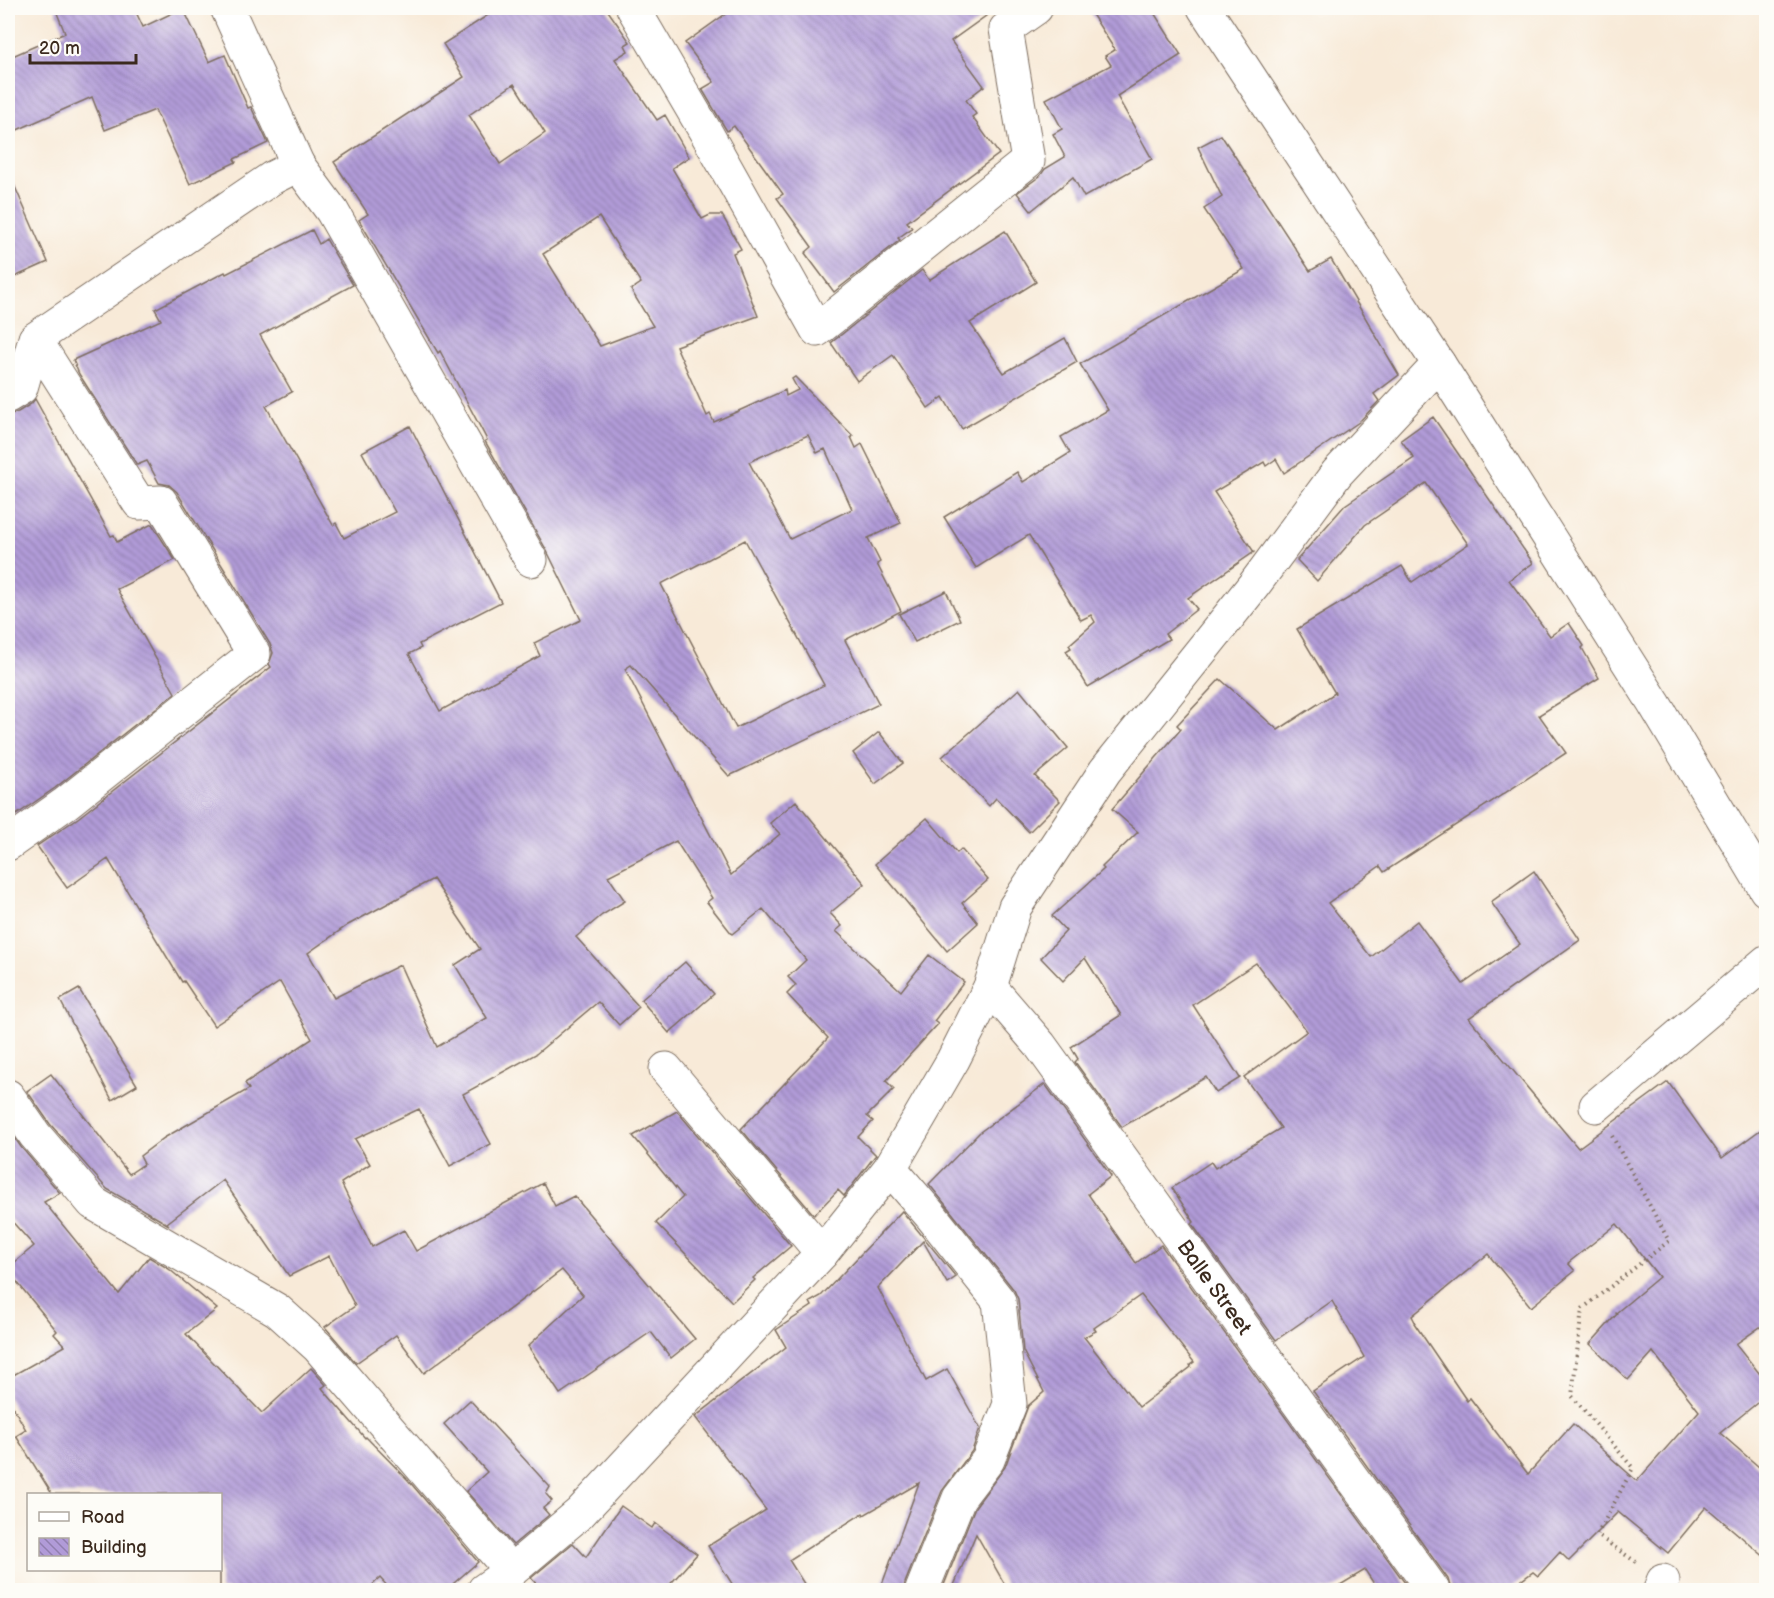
<svg xmlns="http://www.w3.org/2000/svg" width="1774" height="1598" viewBox="0 0 1774 1598" font-family="'Balsamiq Sans',sans-serif">
<style>
.building{fill:url(#building-back-hatch);fill-rule:evenodd}
.lines{fill:none;stroke-linecap:round;stroke-linejoin:round}
.street-casing{stroke:#7d6d5f;stroke-width:35}
.path{stroke:#7d6d5f;stroke-width:4;stroke-dasharray:1.5 4.5;stroke-linecap:butt}
.street{stroke:#fff;stroke-width:33}
.labels{text-anchor:middle;dominant-baseline:central;stroke-width:4.5;stroke-linejoin:round;paint-order:stroke}
.street-label{font-size:21px;fill:#3b2a1e;stroke:#fdfcf7}
</style>
<defs>
<pattern id="building-back-hatch" width="6" height="6" patternUnits="userSpaceOnUse" patternTransform="scale(1.5)"><rect width="6" height="6" fill="#b19bd8"/><path d="M-1 5l2 2M0 0l6 6M5-1l2 2" fill="none" stroke="#917faf"/></pattern>
</defs>
<rect width="100%" height="100%" fill="#fdfcf7"/>
<filter id="ink" filterUnits="userSpaceOnUse"><feTurbulence type="fractalNoise" baseFrequency=".0167" numOctaves="2"/><feDisplacementMap in="SourceGraphic" scale="12" xChannelSelector="R" yChannelSelector="G"/><feConvolveMatrix kernelMatrix="1 2 1 2 8 2 1 2 1" color-interpolation-filters="sRGB"/></filter>
<filter id="wash" filterUnits="userSpaceOnUse"><feTurbulence type="fractalNoise" baseFrequency=".008" numOctaves="4" result="noise"/><feDisplacementMap in="SourceGraphic" scale="24" xChannelSelector="R" yChannelSelector="G"/><feGaussianBlur stdDeviation="1.35" result="paint"/><feColorMatrix in="noise" values="0 0 0 0 0 0 0 0 0 0 0 0 0 0 0 0 0 1.4 0 .05"/><feComposite in="paint" operator="in"/></filter>
<g filter="url(#wash)">
<rect width="100%" height="100%" fill="#f8ead8"/>
<g id="blocks">
<g class="building">
<path d="M55 8H134L143 27 183 8 209 62 225 55 248 108 251 107 268 143 234 159 236 162 190 184 155 110 105 130 92 97 8 134V58L65 33Z"/>
<path d="M499 8H606L630 42 625 45 628 51 615 59 657 120 665 115 689 157 672 168 702 219 710 215H722L741 249 733 253 758 316 676 346 707 416 710 414 714 422 785 390 786 396 798 390 792 379 795 377 853 436 851 437 856 448 862 444 901 523 868 538 880 562 877 564 901 611 845 640 879 704 729 776 631 665 625 669 731 875 780 834 770 823 796 801 865 884 830 913 842 926 836 931 901 991 929 955 964 982 934 1021 938 1024 886 1081 894 1089 867 1116 873 1121 858 1137 876 1155 874 1157 844 1196 838 1190 814 1215 741 1129 828 1038 787 994 796 985 788 977 806 960 763 909 732 934 707 902 712 898 676 841 608 876 625 901 602 915 576 937 639 1007 619 1025 598 1002 536 1054 463 1094 491 1144 450 1166 419 1109 355 1139 370 1164 341 1183 372 1247 404 1230 416 1251 543 1183 555 1206 574 1196 695 1339 671 1358 651 1332 560 1394 528 1346 583 1295 562 1270 424 1373 396 1335 356 1363 325 1327 355 1306 329 1256 289 1276 223 1180 167 1223 169 1225 107 1189 50 1124 27 1091 51 1074 129 1174 144 1164 140 1156 164 1138 249 1089 245 1083 312 1039 280 982 214 1026 184 981 182 982 108 859 67 888 37 846 78 818 271 667 269 664 273 653 270 644 177 492 169 485 159 483 147 461 137 465 79 374 73 360 161 320 155 309 225 272 226 274 312 230 319 244 326 239 353 285 260 335 292 392 266 406 333 525 336 523 344 538 395 512 362 452 410 426 501 602 419 644 421 648 409 654 440 711 540 656 534 643 581 620 547 551 485 441 487 440 440 351 438 353 359 220 368 214 334 162 464 77 443 44ZM514 84 545 133 500 164 469 115ZM599 217 641 283 631 290 653 326 600 346 543 254ZM808 435 817 453 825 449 852 509 790 539 749 462ZM745 540 824 685 736 728 661 584ZM433 879 480 949 455 965 487 1018 437 1047 400 965 334 998 308 953 348 925Z"/>
<path d="M734 8H997L951 41 984 86 966 100 976 114 972 117 999 154 907 222 912 228 898 238 900 240 834 292 805 253 812 247 777 198 783 194 734 126 727 131 724 126 702 89 714 82 685 43Z"/>
<path d="M1088 8H1151L1181 55 1117 96 1152 159 1084 197 1073 177 1031 211 1017 193 1040 176 1045 169 1065 157 1053 134 1062 129 1046 99 1111 65 1105 56 1115 50Z"/>
<path d="M1221 135 1310 271 1331 259 1399 375 1374 394 1379 401 1359 422 1284 473 1276 459 1266 466 1264 462 1214 492 1254 552 1188 598 1197 609 1165 634 1169 639 1088 687 1066 651 1071 648 1069 645 1095 622 1091 615 1081 620 1029 535 976 568 944 517 1017 472 1023 482 1070 453 1061 437 1108 410 1080 364 1244 269 1204 209 1222 197 1198 147Z"/>
<path d="M8 171 48 262 8 280Z"/>
<path d="M1005 231 1036 282 970 323 1004 373 1065 338 1077 362 962 429 943 397 928 408 893 355 857 381 831 343 922 270 929 280Z"/>
<path d="M35 399 111 536 114 535 117 542 152 524 175 560 117 589 175 693 55 788 16 815 8 803V415L18 412 31 404Z"/>
<path d="M1433 417 1533 563 1509 580 1550 636 1569 623 1584 646 1582 648 1599 678 1539 715 1566 753 1384 872 1380 866 1328 903 1371 957 1417 921 1463 984 1520 944 1491 902 1534 871 1580 940 1469 1018 1578 1148 1668 1082 1722 1158 1767 1125V1322L1736 1344 1767 1383V1395L1720 1433 1767 1474V1559L1706 1507 1668 1553 1618 1512 1569 1561 1560 1552 1538 1576 1533 1572 1508 1590H1451L1448 1579 1313 1391 1364 1357 1332 1301 1276 1340 1192 1224 1194 1222 1172 1188 1211 1162 1215 1168 1281 1128 1244 1077 1307 1031 1256 963 1193 1005 1240 1078 1216 1093 1206 1077 1122 1127 1075 1062 1078 1059 1071 1047 1121 1015 1085 958 1063 981 1041 958 1066 931 1052 916 1104 869 1102 867 1138 832 1112 809 1181 729 1177 725 1220 679 1278 730 1335 693 1297 629 1402 566 1412 582 1468 544 1426 483 1365 525 1317 581 1297 560 1345 505 1414 458 1401 440ZM1617 1224 1659 1277 1616 1313 1617 1314 1590 1344 1628 1380 1653 1352 1699 1411 1637 1481 1573 1424 1528 1474 1470 1398 1467 1401 1414 1323 1415 1322 1412 1316 1488 1254 1531 1307 1575 1271 1568 1263Z"/>
<path d="M946 591 960 620 915 642 899 614Z"/>
<path d="M1019 689 1068 748 1035 776 1060 801 1029 832 996 798 989 806 942 757Z"/>
<path d="M879 732 903 763 875 784 853 753Z"/>
<path d="M927 818 957 853 961 849 988 880 962 903 978 923 947 951 875 864Z"/>
<path d="M685 962 714 994 669 1033 641 1000Z"/>
<path d="M79 989 137 1085 112 1100 60 1000Z"/>
<path d="M1045 1084 1111 1176 1088 1194 1136 1263 1161 1245 1410 1590H1378L1365 1570 1332 1590H1008L976 1534 952 1590H942L975 1507 1005 1467 1028 1406 1044 1392 1023 1351 1018 1299 1014 1290 929 1184 980 1132ZM1141 1295 1194 1362 1190 1365 1191 1367 1139 1407 1084 1337 1096 1331 1094 1328Z"/>
<path d="M677 1111 791 1246 753 1278 755 1280 732 1302 656 1223 683 1197 633 1136Z"/>
<path d="M8 1128 21 1147 60 1193 44 1202 119 1294 149 1257 169 1269 217 1309 186 1334 262 1413 311 1368 326 1385 322 1388 327 1394 365 1438 366 1437 408 1480 478 1562 446 1590H391L380 1578 367 1590H220V1494H52L16 1436 26 1430 8 1398V1378L65 1346 54 1334 57 1331 8 1271V1268L34 1246 8 1217Z"/>
<path d="M902 1211 956 1277 947 1283 923 1241 878 1288 926 1381 947 1369 980 1428 972 1451 942 1491 905 1583 904 1590H880L919 1483 864 1515 863 1513 789 1560 808 1590H736L708 1546 766 1510 695 1417 786 1347 776 1330 812 1306 810 1302 821 1296Z"/>
<path d="M470 1400 550 1487 546 1494 552 1501 543 1508 549 1515 513 1545 466 1491 487 1472 444 1424Z"/>
<path d="M621 1506 652 1528 655 1523 697 1554 665 1590H542L531 1578 573 1543 586 1557Z"/>
</g>
</g>
</g>
<g filter="url(#ink)">
<use href="#blocks" fill-opacity="0" stroke="#7d6d5f" stroke-width="1.5"/>
<g class="lines">
<g class="street-casing">
<g id="street">
<path d="M633 8 708 136 817 330 1028 161 1006 29 1036 8"/>
<path d="M1204 8 1439 364 1654 703 1766 890"/>
<path d="M298 165 332 211 531 560"/>
<path d="M8 396 21 388 35 339 272 178 298 165 227 8"/>
<path d="M8 844 66 803 254 654 161 502 139 503 35 339"/>
<path id="s1" d="M990 987 1040 1045 1433 1590"/>
<path d="M666 1069 822 1253"/>
<path d="M8 1096 35 1135 93 1203 277 1310 318 1347 511 1571"/>
<path d="M1596 1106 1766 962"/>
<path d="M890 1168 932 1217 999 1301 1010 1404 988 1460 959 1498 922 1590"/>
<path d="M484 1590 511 1571 580 1513 822 1253 890 1168 953 1060 990 987 1015 907 1105 771 1254 585 1337 473 1439 364"/>
<path d="M1660 1590 1663 1581"/>
</g>
</g>
<path class="path" d="M1612 1136 1669 1241 1582 1309 1572 1396 1633 1468 1597 1535 1636 1562"/>
<use href="#street" class="street"/>
</g>
</g>
<g class="labels">
<g class="street-label">
<text stroke="none"><textPath href="#s1" startOffset="375">Balle Street</textPath></text>
</g>
</g>
<rect width="1774" height="1598" fill="none" stroke="#fdfcf7" stroke-width="30"/>
<rect x="27" y="1493" width="195" height="78" fill="#fdfcf7" stroke="#afa8a0" stroke-width="1.5"/>
<rect x="39" y="1512" width="30" height="9" fill="#ffffff" stroke="#afa8a0" stroke-width="1.5"/>
<text x="81" y="1523" font-size="18" fill="#3b2a1e">Road</text>
<rect x="39" y="1538" width="30" height="18" fill="url(#building-back-hatch)" stroke="#afa8a0" stroke-width="1.5"/>
<text x="81" y="1553" font-size="18" fill="#3b2a1e">Building</text>
<path d="M30 54v9h106v-9" fill="none" stroke="#3b2a1e" stroke-width="3"/>
<text x="39" y="54" font-size="18" fill="#3b2a1e" stroke="#fdfcf7" stroke-width="4.5" paint-order="stroke">20 m</text>
</svg>
